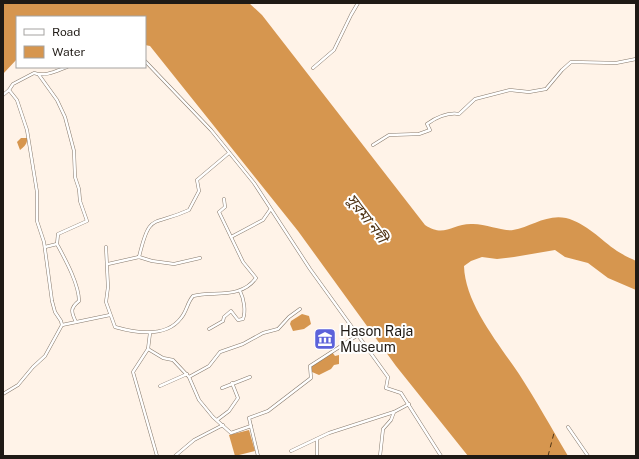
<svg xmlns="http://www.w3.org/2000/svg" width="639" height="459" viewBox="0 0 639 459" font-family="'Public Sans','Noto Sans Bengali',sans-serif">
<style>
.water{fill:#d6964f}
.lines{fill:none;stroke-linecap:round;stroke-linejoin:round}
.ferry{stroke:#4f3416;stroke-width:1;stroke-dasharray:5 4;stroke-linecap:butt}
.minor-casing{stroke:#877a6d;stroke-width:3.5}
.minor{stroke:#fff;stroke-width:2.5}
.labels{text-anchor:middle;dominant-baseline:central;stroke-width:4;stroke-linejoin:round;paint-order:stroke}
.poi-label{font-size:14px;fill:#1f1a15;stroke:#fff;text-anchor:start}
.water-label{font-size:15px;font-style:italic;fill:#4f3416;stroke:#fff}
</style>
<rect width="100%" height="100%" fill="#fff3e8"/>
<g class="water">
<path d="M3 3H249L262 15 425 225C444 238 452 224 471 224 484 223 505 232 513 230 531 227 546 214 566 218 586 223 601 240 617 251 623 255 630 258 636 261V290L608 278 588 263 565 257 555 250 514 257 497 259 482 257 471 261 464 266C465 304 499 344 519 374 536 400 552 429 568 456H468L396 366 298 231 150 46 145 45V17H17V59L3 74Z"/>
<path d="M21 138H27C28 143 24 147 20 150L17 142Z"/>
<path d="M302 314 309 316 311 324 304 329 293 331 290 324 291 321Z"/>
<path d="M332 352 335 356 339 355V364L334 365 331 369 319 375 312 372V366Z"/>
<path d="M249 430 255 451 235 456 229 435Z"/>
</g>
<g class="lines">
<path class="ferry" d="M548 456 554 433"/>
<g class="minor-casing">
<g id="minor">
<path d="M145 61 211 130 254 183 310 269 388 377 386 388 401 393 441 456"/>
<path d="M313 68 334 50 351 15 358 3"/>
<path d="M39 75 57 100 65 117 74 151 75 177 79 189 80 201 87 221 58 234 57 244 45 247"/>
<path d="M3 95 9 90 13 84 34 73C45 77 56 71 67 67"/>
<path d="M373 145 389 135 419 134 430 130 427 124C437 117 447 112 459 114L475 99 510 90 529 92 546 89 562 70 571 62 616 63 636 59"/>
<path d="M224 199 225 207 219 212 231 237 263 220 270 210"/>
<path d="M57 244C65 259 79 284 79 301 70 308 71 312 76 322"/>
<path d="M106 247 108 287 106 302 115 327C136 333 166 338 181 318 187 311 187 303 193 296 215 291 241 299 256 278L243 262 231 237"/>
<path d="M139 257C150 211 152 227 189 210L199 191 197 180 229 153"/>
<path d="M108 264 139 257 152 261 174 264 200 258"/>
<path d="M62 325 110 315"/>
<path d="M209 329 223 321 224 317 231 311 238 320 243 319C246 311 244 299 240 291"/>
<path d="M150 333 148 349 133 372 157 456"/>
<path d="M148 349 163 358 173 360 189 377 199 400 213 417 231 433 251 426"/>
<path d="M189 377 209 366 220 352 243 344 263 333 278 329 289 317 300 309"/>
<path d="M160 386 187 374"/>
<path d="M222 388 250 377"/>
<path d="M3 394 18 385 33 367 45 356 62 325 61 321 55 312 52 301 44 242 37 221V192L27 130 17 100 9 90"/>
<path d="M217 420 229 411 238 398 232 383"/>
<path d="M568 427 588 456"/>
<path d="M317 439V456"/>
<path d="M291 451 329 433 394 412"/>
<path d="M175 456 194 440 223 425"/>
<path d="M258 456 249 418 268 411 311 378 310 366 358 335"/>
<path d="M380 456 383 429 391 420 394 412 409 404"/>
</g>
</g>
<use href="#minor" class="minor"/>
</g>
<defs>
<g id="museum-square" transform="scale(1.15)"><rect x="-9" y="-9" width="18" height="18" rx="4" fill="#5c62da" stroke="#fff"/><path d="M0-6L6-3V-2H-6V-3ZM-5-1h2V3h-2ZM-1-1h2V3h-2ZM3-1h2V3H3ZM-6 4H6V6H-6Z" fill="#fff"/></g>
</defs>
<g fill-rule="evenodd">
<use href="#museum-square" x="325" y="339"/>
</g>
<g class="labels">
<g class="poi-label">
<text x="340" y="331">Hason Raja<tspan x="340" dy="16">Museum</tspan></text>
</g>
<g class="water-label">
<text transform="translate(367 218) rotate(53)">সুরমা নদী</text>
</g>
</g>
<rect width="639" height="459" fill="none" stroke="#1f1a15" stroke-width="8"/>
<rect x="16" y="16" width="130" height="52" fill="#ffffff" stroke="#a5a3a1"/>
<rect x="24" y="29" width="20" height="6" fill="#ffffff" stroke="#a5a3a1"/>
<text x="52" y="36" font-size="12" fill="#1f1a15">Road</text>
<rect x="24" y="46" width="20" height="12" fill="#d6964f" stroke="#a5a3a1"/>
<text x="52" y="56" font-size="12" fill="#1f1a15">Water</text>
</svg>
